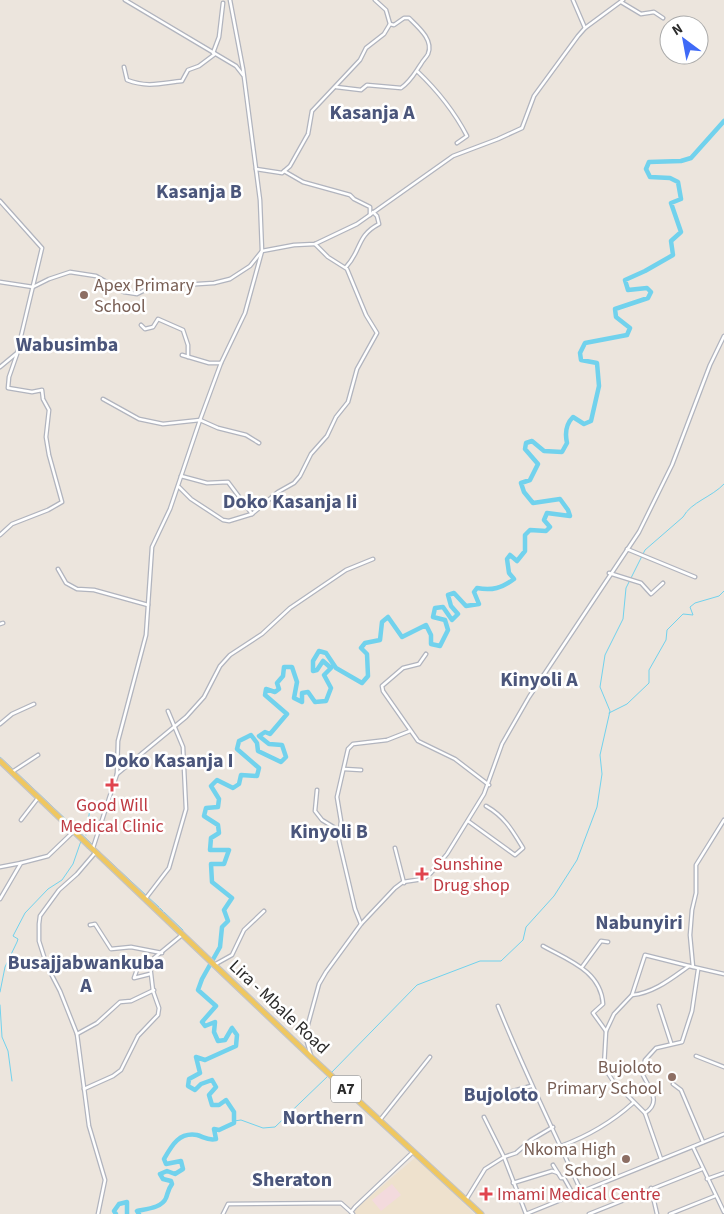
<svg xmlns="http://www.w3.org/2000/svg" width="724" height="1214" viewBox="0 0 724 1214" font-family="'Source Sans 3',sans-serif">
<style>
.education{fill:#eee1cd}
.medical{fill:#f3dadd}
.lines{fill:none;stroke-linecap:round;stroke-linejoin:round}
.stream{stroke:#71d2ed;stroke-width:1}
.river{stroke:#71d2ed;stroke-width:4.5}
.minor-casing{stroke:#b1b4be;stroke-width:5}
.primary-casing{stroke:#c4c4c4;stroke-width:7}
.minor{stroke:#fff;stroke-width:2.5}
.primary{stroke:#efc760;stroke-width:4.5}
.education-dot{fill:#8d6e63;stroke:#fff;stroke-width:2}
.health-dot{fill:#e0444e;stroke:#fff;stroke-width:2}
.labels{text-anchor:middle;dominant-baseline:central;stroke-width:5;stroke-linejoin:round;paint-order:stroke}
.shield{fill:#fff;stroke:#6b6b6b;stroke-width:1}
.shield-label{font-size:16px;font-weight:bold;fill:#2b2b2b}
.education-label{font-size:18px;fill:#785e54;stroke:#fff;text-anchor:end}
.health-label{font-size:18px;fill:#be3a42;stroke:#fff;text-anchor:start}
.street-label{font-size:18px;fill:#2b2b2b;stroke:#fff}
.quarter-label{font-size:20px;font-weight:bold;fill:#4b567b;stroke:#fff}
</style>
<rect width="100%" height="100%" fill="#ece5dd"/>
<path class="education" d="M417 1156 474 1214H354L352 1212Z"/>
<path class="medical" d="M392 1184 401 1195 381 1211 372 1200Z"/>
<g class="lines">
<g class="stream">
<path d="M609 713 627 704 649 683V670L666 640 667 630 683 614 693 615 690 607 695 603 719 596 724 591"/>
<path d="M0 757 13 769"/>
<path d="M16 772 93 845"/>
<path d="M86 835 91 802"/>
<path d="M87 848 90 850"/>
<path d="M96 849 100 852"/>
<path d="M104 856 147 896"/>
<path d="M148 897 159 907"/>
<path d="M160 908 163 911"/>
<path d="M164 912 183 930"/>
<path d="M0 992 5 967 17 942 18 939 13 936 25 913 48 889 62 880 73 864 81 841"/>
<path d="M0 1005 2 1037 8 1051 12 1081"/>
<path d="M331 1073 417 985 480 961H501L523 940 526 927 554 896 577 860 597 807 602 774 600 755 610 711 600 687 605 655 623 619 626 588 645 550 683 517C691 502 712 497 724 484"/>
<path d="M234 1121 241 1120 263 1128 275 1127 328 1076"/>
</g>
<g class="river">
<path d="M116 1214 114 1211 119 1204 127 1202V1214"/>
<path d="M139 1214 137 1211C146 1209 162 1208 166 1198 168 1193 168 1189 172 1184L171 1181 163 1179 160 1174 167 1171 175 1174 183 1169 181 1161 166 1164 164 1159C172 1145 179 1132 197 1135 204 1137 208 1141 216 1139L214 1129 219 1130 234 1123V1112L226 1100 219 1105H212L209 1095 216 1087 212 1080 201 1084 195 1090 188 1086 189 1079 200 1073 196 1057 205 1060 236 1046 237 1035 232 1028 225 1040 218 1041 214 1032 215 1022 205 1026 202 1022 216 1006 198 990 202 979 220 947 222 927 228 921 224 910 232 898 212 882 211 864H224L229 850H210L211 838 219 833 218 825 204 816 206 808 218 807 219 799 211 786 217 780 233 788 239 784 241 775 257 776 259 768 237 749 239 741 251 735 257 743 258 751 281 762 286 757 282 745 269 744 259 736 265 732 270 734 287 714 265 695 266 689 275 692 279 689 277 683 283 676 284 667H292L297 682 294 698 302 702V693L308 692 315 702 326 701 331 688 324 675 331 668 323 661 317 670 313 671V661L319 651 326 653 336 668 362 683 368 676 367 654 361 648 365 643 380 640 382 622 388 617 402 637 426 625 431 635V644L440 646 448 630 445 620 433 617 435 608 443 607 452 620 458 614 451 606 448 595 454 593 466 606 479 604 474 592 477 588C492 591 502 588 514 579L509 573 507 559 510 555 517 561 525 551V535L530 530 546 531 550 527 544 520 547 513 570 516 568 510 560 499 533 503 524 492 521 483 530 480 538 464 525 449 526 443 532 441 544 451 562 452 567 443C565 434 566 424 573 417L584 424 591 421 599 386 597 363 581 360 580 353 585 343 627 335 630 328 616 317 615 309 648 298 651 292 647 288 628 290 625 280 645 271 673 255 671 241 681 232 671 203 681 199 678 182 670 178 650 177 646 169 649 162 681 161 691 158 724 121"/>
</g>
<g class="minor-casing">
<g id="minor">
<path d="M125 0 236 66 243 75"/>
<path d="M573 0 585 28"/>
<path d="M621 2 641 14 654 12 663 18"/>
<path d="M213 53 219 37 223 3"/>
<path d="M124 67 127 80C148 88 162 83 182 81L188 70 199 66 215 54"/>
<path d="M417 71C437 90 454 111 467 136L457 143"/>
<path d="M336 87 361 90 367 85 401 88C411 81 414 74 421 64 423 60 426 58 428 54 434 40 418 27 409 18H404L394 25 390 24"/>
<path d="M256 169 282 173 290 166 308 134 312 111 360 60 366 48 384 34 390 24 386 10 375 0"/>
<path d="M284 171 303 182 350 195 354 199 370 207V215"/>
<path d="M0 201 42 248 17 353 0 367"/>
<path d="M346 267C362 250 356 236 379 224L377 216 373 212"/>
<path d="M0 282 33 287 49 279 70 272 96 276 124 292 137 294 151 287 214 283 230 279 250 266 262 251 294 245 315 244 357 224 453 156 498 139 522 128 534 96 578 36 585 28 623 0"/>
<path d="M141 325 145 329 153 327 158 319 183 330 188 345V357"/>
<path d="M182 355 209 363H221"/>
<path d="M103 399 139 419 163 424 200 420 218 428 246 435 259 443"/>
<path d="M181 476 207 483 228 482 252 514 278 492 294 483 300 476 311 454 327 436 336 417 348 402 357 369 377 333 366 315 347 269 328 257 315 244"/>
<path d="M179 487 191 499 223 520 229 521 252 514"/>
<path d="M0 535 12 524 48 510 62 502 49 455 46 437 49 410 43 399 42 390 32 392 8 388 9 377 17 354"/>
<path d="M627 549 695 577"/>
<path d="M58 569 66 583 77 589 94 590 148 605"/>
<path d="M609 573 641 583 651 594 663 583"/>
<path d="M0 624 3 623"/>
<path d="M426 654 419 664 403 668 382 686 383 691 418 741 455 759 489 785"/>
<path d="M0 724 12 714 34 704"/>
<path d="M344 769 361 770"/>
<path d="M12 772 38 755"/>
<path d="M117 774 186 717 204 697 220 666 230 655 262 634 290 608 346 570 373 559"/>
<path d="M317 790 315 811 322 820 340 831"/>
<path d="M21 820 38 798"/>
<path d="M468 821 515 855 523 848C512 830 505 817 486 806"/>
<path d="M93 848 117 774 118 741 146 635 152 547 170 509 200 420 221 363 245 313 262 251 260 200 243 69 230 0"/>
<path d="M395 848 404 883"/>
<path d="M95 853 77 874 59 890 40 916 39 924V941L47 966 60 991 77 1034 89 1126 105 1180 98 1214"/>
<path d="M0 867 21 863"/>
<path d="M146 898 169 868 186 809 183 747 168 711"/>
<path d="M0 899 21 863 48 856 73 832"/>
<path d="M361 924 355 909 339 841 341 821 337 797 348 749 353 744 387 740 410 731"/>
<path d="M90 925 95 924 111 949 131 947 162 953"/>
<path d="M543 946C568 960 601 971 603 1004L593 1013 606 1031"/>
<path d="M214 965 232 955 244 930 264 911"/>
<path d="M582 967 601 941 608 942"/>
<path d="M693 967 690 935 692 910 696 893V865L724 820"/>
<path d="M150 974 134 978 139 964 151 961"/>
<path d="M632 995C654 993 672 978 689 966L724 974"/>
<path d="M498 1006C523 1069 553 1129 581 1191"/>
<path d="M659 1006 671 1043"/>
<path d="M77 1034 97 1023 120 1002 131 1001 154 990"/>
<path d="M311 1056 307 1042V1028L319 984 326 972 361 924 395 888 403 882 423 879 431 873 447 854 484 794 502 744 529 697 639 532 672 465 710 365 724 336"/>
<path d="M696 1056 724 1067"/>
<path d="M673 1084 681 1090 703 1142"/>
<path d="M84 1089 113 1076 121 1070 138 1036 158 1015 159 1008 153 991 150 965 154 958 182 935"/>
<path d="M479 1098 488 1094 506 1093 531 1086"/>
<path d="M645 1113C663 1102 648 1087 642 1073L645 1060 656 1048 682 1042 692 1011 698 970"/>
<path d="M484 1117 504 1157 526 1214 724 1134"/>
<path d="M380 1120 430 1057"/>
<path d="M561 1146C588 1136 612 1122 633 1103"/>
<path d="M693 1147 724 1212"/>
<path d="M661 1159 645 1113 613 1081 604 1067 606 1031 614 1014 632 995 645 955 689 966"/>
<path d="M553 1165 561 1178H564L573 1194"/>
<path d="M707 1179 724 1173"/>
<path d="M513 1183 552 1171 558 1173"/>
<path d="M651 1188 657 1214"/>
<path d="M466 1200 485 1169 504 1157 516 1153 531 1140 553 1127"/>
<path d="M223 1214 228 1204 341 1203 351 1212"/>
<path d="M353 1214 351 1212 355 1207 413 1152"/>
<path d="M589 1214 702 1169"/>
<path d="M670 1214 715 1196"/>
</g>
</g>
<g class="primary-casing">
<path id="primary" d="M0 761 312 1058 481 1214"/>
</g>
<use href="#minor" class="minor"/>
<use href="#primary" class="primary"/>
</g>
<g class="education-dot">
<circle cx="84" cy="295" r="5"/>
<circle cx="672" cy="1077" r="5"/>
<circle cx="626" cy="1159" r="5"/>
</g>
<g class="health-dot">
<path d="M109.5 777.5h5v5h5v5h-5v5h-5v-5h-5v-5h5z"/>
<path d="M419.5 866.5h5v5h5v5h-5v5h-5v-5h-5v-5h5z"/>
<path d="M483.5 1186.5h5v5h5v5h-5v5h-5v-5h-5v-5h5z"/>
</g>
<g class="labels">
<rect class="shield" x="331" y="1075.5" width="30" height="27" rx="4"/>
<g class="shield-label">
<text x="346" y="1089">A7</text>
</g>
<g class="education-label">
<text x="94" y="285" text-anchor="start">Apex Primary<tspan x="94" dy="21">School</tspan></text>
<text x="662" y="1067">Bujoloto<tspan x="662" dy="21">Primary School</tspan></text>
<text x="616" y="1149">Nkoma High<tspan x="616" dy="21">School</tspan></text>
</g>
<g class="health-label">
<text x="112" y="805" text-anchor="middle">Good Will<tspan x="112" dy="21">Medical Clinic</tspan></text>
<text x="433" y="864">Sunshine<tspan x="433" dy="21">Drug shop</tspan></text>
<text x="497" y="1194">Imami Medical Centre</text>
</g>
<g class="street-label">
<text transform="translate(279 1007) rotate(43)">Lira - Mbale Road</text>
</g>
<g class="quarter-label">
<text x="372" y="113">Kasanja A</text>
<text x="199" y="192">Kasanja B</text>
<text x="67" y="345">Wabusimba</text>
<text x="290" y="502">Doko Kasanja Ii</text>
<text x="539" y="680">Kinyoli A</text>
<text x="169" y="761">Doko Kasanja I</text>
<text x="329" y="832">Kinyoli B</text>
<text x="639" y="923">Nabunyiri</text>
<text x="86" y="963">Busajjabwankuba<tspan x="86" dy="23">A</tspan></text>
<text x="501" y="1095">Bujoloto</text>
<text x="323" y="1118">Northern</text>
<text x="292" y="1180">Sheraton</text>
</g>
</g>
<g transform="translate(684 40) rotate(328)"><circle r="24" fill="#ffffff" stroke="#aaaaaa"/>
<path d="M0-4L9 19L0 12L-9 19Z" fill="#3f6af7"/>
<text y="-8" font-size="14" font-weight="bold" text-anchor="middle" fill="#2b2b2b">N</text>
</g>
</svg>
